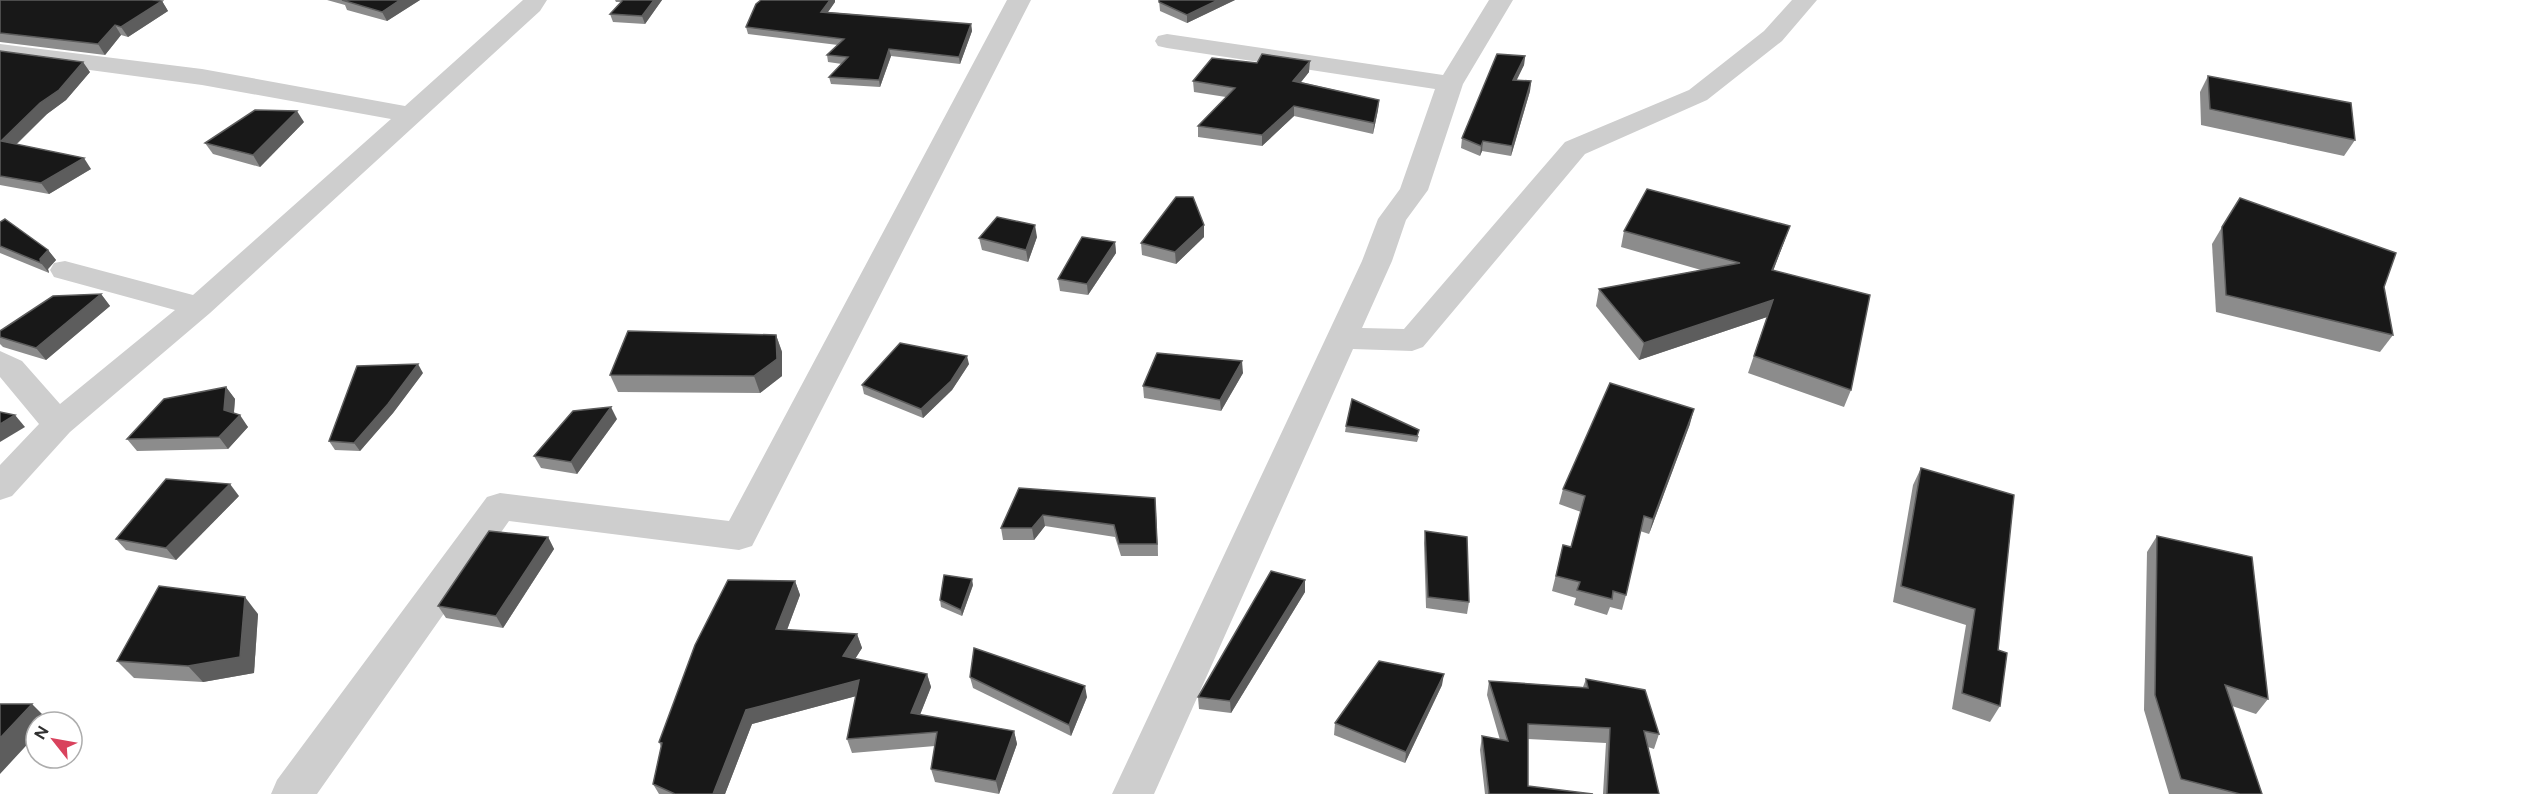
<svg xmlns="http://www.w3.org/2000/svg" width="2546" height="794" viewBox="0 0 2546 794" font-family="Figtree,sans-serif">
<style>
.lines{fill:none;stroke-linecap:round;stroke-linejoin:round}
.minor{fill:#cecece;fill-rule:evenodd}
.wall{fill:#8c8c8c}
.shaded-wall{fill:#5d5d5d}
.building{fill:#181818;stroke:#5d5d5d;stroke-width:1.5}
</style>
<rect width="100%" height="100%" fill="#fff"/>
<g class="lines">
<g class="minor">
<path d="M523 0H547L540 11 210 313 70 432 12 496 0 500V465L39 424 0 377V351L22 361 60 404 175 310 54 277 50 270 54 263 65 261 193 295 391 119 202 85 0 58V44L202 69 405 106Z"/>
<path d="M1007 0H1031L752 546 739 550 509 521 317 794H271L277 780 487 497 500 493 729 521Z"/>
<path d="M1489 0H1513L1463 84 1428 190 1406 220 1392 261 1362 328 1404 329 1565 142 1689 90 1764 31 1792 0H1817L1782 41 1707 100 1585 154 1423 347 1412 351 1353 349 1154 794H1112L1362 261 1378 219 1400 189 1435 89 1167 48 1158 46 1155 41 1158 36 1167 34 1443 75Z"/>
</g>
</g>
<g class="wall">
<path d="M0 0 162 1 168 11 128 37 121 35 105 55 0 42Z"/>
<path d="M327 0H420L387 21 347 10 345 5Z"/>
<path d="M615 0H662L645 24 613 22 610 14 621 2H616Z"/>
<path d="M1159 0H1235L1187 23 1160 11Z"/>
<path d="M835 2 828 12 971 24 972 31 960 64 891 56 880 87 831 84 829 77 842 64 828 62 827 55 838 45 748 34 746 27Z"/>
<path d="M0 51 90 72 66 100 47 114 17 144 91 169 49 194 0 185Z"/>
<path d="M1525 56 1524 65 1516 80 1531 81 1530 91 1511 156 1482 151 1480 156 1461 148 1462 138Z"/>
<path d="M1309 72 1301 82 1379 100 1378 110 1373 134 1294 116 1262 146 1198 137V126L1226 97 1194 92 1193 81Z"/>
<path d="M2208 76 2355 140 2344 156 2201 125 2200 92Z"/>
<path d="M304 122 260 167 213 154 205 143Z"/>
<path d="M0 222 48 250 56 260 48 269 49 273 0 253Z"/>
<path d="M1790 226 1773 271 1851 390 1844 407 1748 373 1767 317 1639 360 1596 306 1599 289 1701 270 1621 247 1624 231Z"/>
<path d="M2222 227 2384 287 2393 335 2380 352 2216 312 2212 244Z"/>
<path d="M1037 237 1028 262 982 250 979 238Z"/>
<path d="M1204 237 1176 264 1142 255 1141 243Z"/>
<path d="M1115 242 1116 253 1088 295 1060 291 1058 279Z"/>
<path d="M101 294 110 306 46 360 3 347 0 344V331Z"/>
<path d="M776 335 782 352V376L760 393 618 392 610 375Z"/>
<path d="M969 364 952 390 923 418 864 394 862 385Z"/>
<path d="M423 373 393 413 360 451 335 450 329 441Z"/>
<path d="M1243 373 1221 411 1144 398 1143 386Z"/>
<path d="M226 387 235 399 234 413 248 427 228 449 137 451 127 439Z"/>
<path d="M617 419 577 474 541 468 534 456Z"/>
<path d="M1690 424 1649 534 1640 531 1626 595 1622 610 1610 607 1607 615 1574 605 1576 598 1552 591 1563 545 1571 547 1581 512 1559 504 1563 489Z"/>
<path d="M1346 426 1419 436 1417 442 1345 432Z"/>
<path d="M1921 468 1998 650 2000 706 1990 722 1952 709 1966 625 1893 602 1913 485Z"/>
<path d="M1019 488 1155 498 1158 556H1121L1115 537 1045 526 1034 540H1003L1001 528Z"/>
<path d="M239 496 176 560 126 550 116 539Z"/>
<path d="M1425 531 1469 602 1467 614 1426 608 1424 543Z"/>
<path d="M2157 536 2268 699 2256 714 2232 706 2262 794H2169L2144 710 2147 552Z"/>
<path d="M548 537 554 549 503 628 446 618 438 606Z"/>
<path d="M1305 580V592L1231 713 1199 709 1198 697Z"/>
<path d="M795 581 800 595 787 630 857 634 862 648 855 659 927 674 931 687 920 715 1014 731 1017 744 999 794 935 782 931 769 935 746 852 753 847 739 856 696 752 724 725 794H659L653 784 661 747 659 742Z"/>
<path d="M973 585 962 616 941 607 940 600Z"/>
<path d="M258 614 254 673 203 682 134 678 117 661Z"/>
<path d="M970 677 1087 697 1071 736 973 688Z"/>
<path d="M1586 679 1659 734 1654 749 1648 747 1659 794H1603L1606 743 1528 739V786L1593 794H1485L1480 750 1482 736 1500 740 1487 695 1489 681 1583 687Z"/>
<path d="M1442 685 1405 763 1334 735 1335 723Z"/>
</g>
<g class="shaded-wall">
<path d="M400 0H420L387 21 382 12Z"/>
<path d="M654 0H662L645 24 642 16Z"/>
<path d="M830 0H835V2L823 19 821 12Z"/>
<path d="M1218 0H1235L1187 23V15Z"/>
<path d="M162 1 168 11 128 37 121 27Z"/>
<path d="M971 24 972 31 960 64 959 57Z"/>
<path d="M115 25 121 35 105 55 98 44Z"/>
<path d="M889 49 891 56 880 87 879 80Z"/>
<path d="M1525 56 1524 65 1512 90 1513 80Z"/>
<path d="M1310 61 1309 72 1293 92V81Z"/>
<path d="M83 62 90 72 66 100 47 114 9 151 1 141Z"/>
<path d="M1531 81 1530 91 1511 156 1512 146Z"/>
<path d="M1379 100 1378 110 1373 134 1374 123Z"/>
<path d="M1294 106V116L1262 146V135Z"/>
<path d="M297 111 304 122 260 167 253 155Z"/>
<path d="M1483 141 1482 151 1480 156 1481 146Z"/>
<path d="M84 158 91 169 49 194 41 183Z"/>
<path d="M1035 225 1037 237 1028 262 1026 250Z"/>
<path d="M1204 225V237L1176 264 1175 252Z"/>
<path d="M1790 226 1784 242 1767 287 1772 270Z"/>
<path d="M1115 242 1116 253 1088 295 1087 284Z"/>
<path d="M48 250 56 260 48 269 49 273 41 263 40 259Z"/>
<path d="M101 294 110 306 46 360 36 348Z"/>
<path d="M1773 300 1767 317 1639 360 1644 343Z"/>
<path d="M776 335 782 352V376L760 393 754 376Z"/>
<path d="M967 356 969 364 952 390 923 418 921 409Z"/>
<path d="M1242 361 1243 373 1221 411 1220 400Z"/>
<path d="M418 364 423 373 393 413 360 451 354 443Z"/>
<path d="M226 387 235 399 233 422 240 415 248 427 228 449 219 437 224 410Z"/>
<path d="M611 407 617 419 577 474 571 462Z"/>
<path d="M1694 409 1690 424 1649 534 1653 519Z"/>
<path d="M15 415 25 427 0 442V424Z"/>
<path d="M230 484 239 496 176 560 166 548Z"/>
<path d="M1155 498 1156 510 1158 556 1157 544Z"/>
<path d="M1043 515 1045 526 1034 540 1032 528Z"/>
<path d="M548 537 554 549 503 628 496 616Z"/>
<path d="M972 579 973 585 962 616 961 610Z"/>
<path d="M1305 580V592L1231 713 1230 701Z"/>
<path d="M795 581 800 595 782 643 776 629Z"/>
<path d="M245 597 258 614 254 673 203 682 188 666Z"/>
<path d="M857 634 862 648 848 670 843 656Z"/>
<path d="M927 674 931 687 915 727 911 713Z"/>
<path d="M1444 674 1442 685 1405 763 1406 752Z"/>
<path d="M859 680 864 694 752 724 725 794H713L746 710Z"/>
<path d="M1085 686 1087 697 1071 736 1069 725Z"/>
<path d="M32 704 49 721 48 722H36V735L0 774V738Z"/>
<path d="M1014 731 1017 744 999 794 996 781Z"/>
</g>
<g class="building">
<path d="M0 0H152L162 1 121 27 115 25 98 44 0 33Z"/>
<path d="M342 0H400L382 12Z"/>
<path d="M623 0H654L642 16 610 14Z"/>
<path d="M761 0H830L821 12 971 24 959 57 889 49 879 80 829 77 848 57 827 55 844 39 746 27 756 4Z"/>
<path d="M1159 0H1218L1187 15 1159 2Z"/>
<path d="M0 51 83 62 59 90 40 103 1 141 84 158 41 183 0 176Z"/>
<path d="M1262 54 1310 61 1293 81 1379 100 1374 123 1294 106 1262 135 1198 126 1235 88 1193 81 1212 58 1257 63Z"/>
<path d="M1497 54 1525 56 1513 80 1531 81 1512 146 1483 141 1481 146 1462 138Z"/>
<path d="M2208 76 2351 103 2355 140 2210 109Z"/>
<path d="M255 110 297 111 253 155 205 143Z"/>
<path d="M1647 189 1790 226 1772 270 1870 295 1851 390 1754 356 1773 300 1644 343 1599 289 1740 263 1624 231Z"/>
<path d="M1176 197H1193L1204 225 1175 252 1141 243Z"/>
<path d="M2240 198 2396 253 2384 287 2393 335 2226 295 2222 227Z"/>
<path d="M997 217 1035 225 1026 250 979 238Z"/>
<path d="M5 219 48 250 40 259 41 263 0 246V222Z"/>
<path d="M1082 237 1115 242 1087 284 1058 279Z"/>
<path d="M101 294 36 348 0 337V331L53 296Z"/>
<path d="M628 331 776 335 777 359 754 376 610 375Z"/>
<path d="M900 343 967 356 951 381 921 409 862 385Z"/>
<path d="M1157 353 1242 361 1220 400 1143 386Z"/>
<path d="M418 364 388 404 354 443 329 441 357 366Z"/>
<path d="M1610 383 1694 409 1653 519 1644 516 1626 595 1613 591 1612 599 1577 590 1580 582 1556 576 1563 545 1571 547 1585 496 1563 489Z"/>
<path d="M226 387 224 410 240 415 219 437 127 439 164 399Z"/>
<path d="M1352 399 1419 430 1417 436 1346 426Z"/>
<path d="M611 407 571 462 534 456 573 411Z"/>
<path d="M0 412 15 415 0 424Z"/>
<path d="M1921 468 2014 495 1998 650 2007 653 2000 706 1962 693 1975 609 1901 586Z"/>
<path d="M166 479 230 484 166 548 116 539Z"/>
<path d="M1019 488 1155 498 1157 544H1119L1114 525 1043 515 1032 528H1001Z"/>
<path d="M489 531 548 537 496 616 438 606Z"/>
<path d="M1425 531 1467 537 1469 602 1428 597Z"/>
<path d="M2157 536 2252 557 2268 699 2225 685 2262 794H2240L2181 779 2155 695Z"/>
<path d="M1271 571 1305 580 1230 701 1198 697Z"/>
<path d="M944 575 972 579 961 610 940 600Z"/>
<path d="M728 580 795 581 776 629 857 634 843 656 927 674 911 713 1014 731 996 781 931 769 937 732 847 739 859 680 746 710 713 794H675L653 784 662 743 659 742 695 645Z"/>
<path d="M159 586 245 597 240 657 188 666 117 661Z"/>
<path d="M974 648 1085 686 1069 725 970 677Z"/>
<path d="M1379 661 1444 674 1406 752 1335 723Z"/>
<path d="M1586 679 1645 690 1659 734 1644 731 1659 794H1607L1610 728 1528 724V786L1593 794H1489L1482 736 1508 741 1489 681 1588 688Z"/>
<path d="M0 704H32L0 738Z"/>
</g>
<g transform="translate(54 740) rotate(301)"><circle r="28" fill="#ffffff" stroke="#adadad" stroke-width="1.5"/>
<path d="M0-4.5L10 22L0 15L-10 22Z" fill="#d9425d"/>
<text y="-9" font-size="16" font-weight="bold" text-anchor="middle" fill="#313131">N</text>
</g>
</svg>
